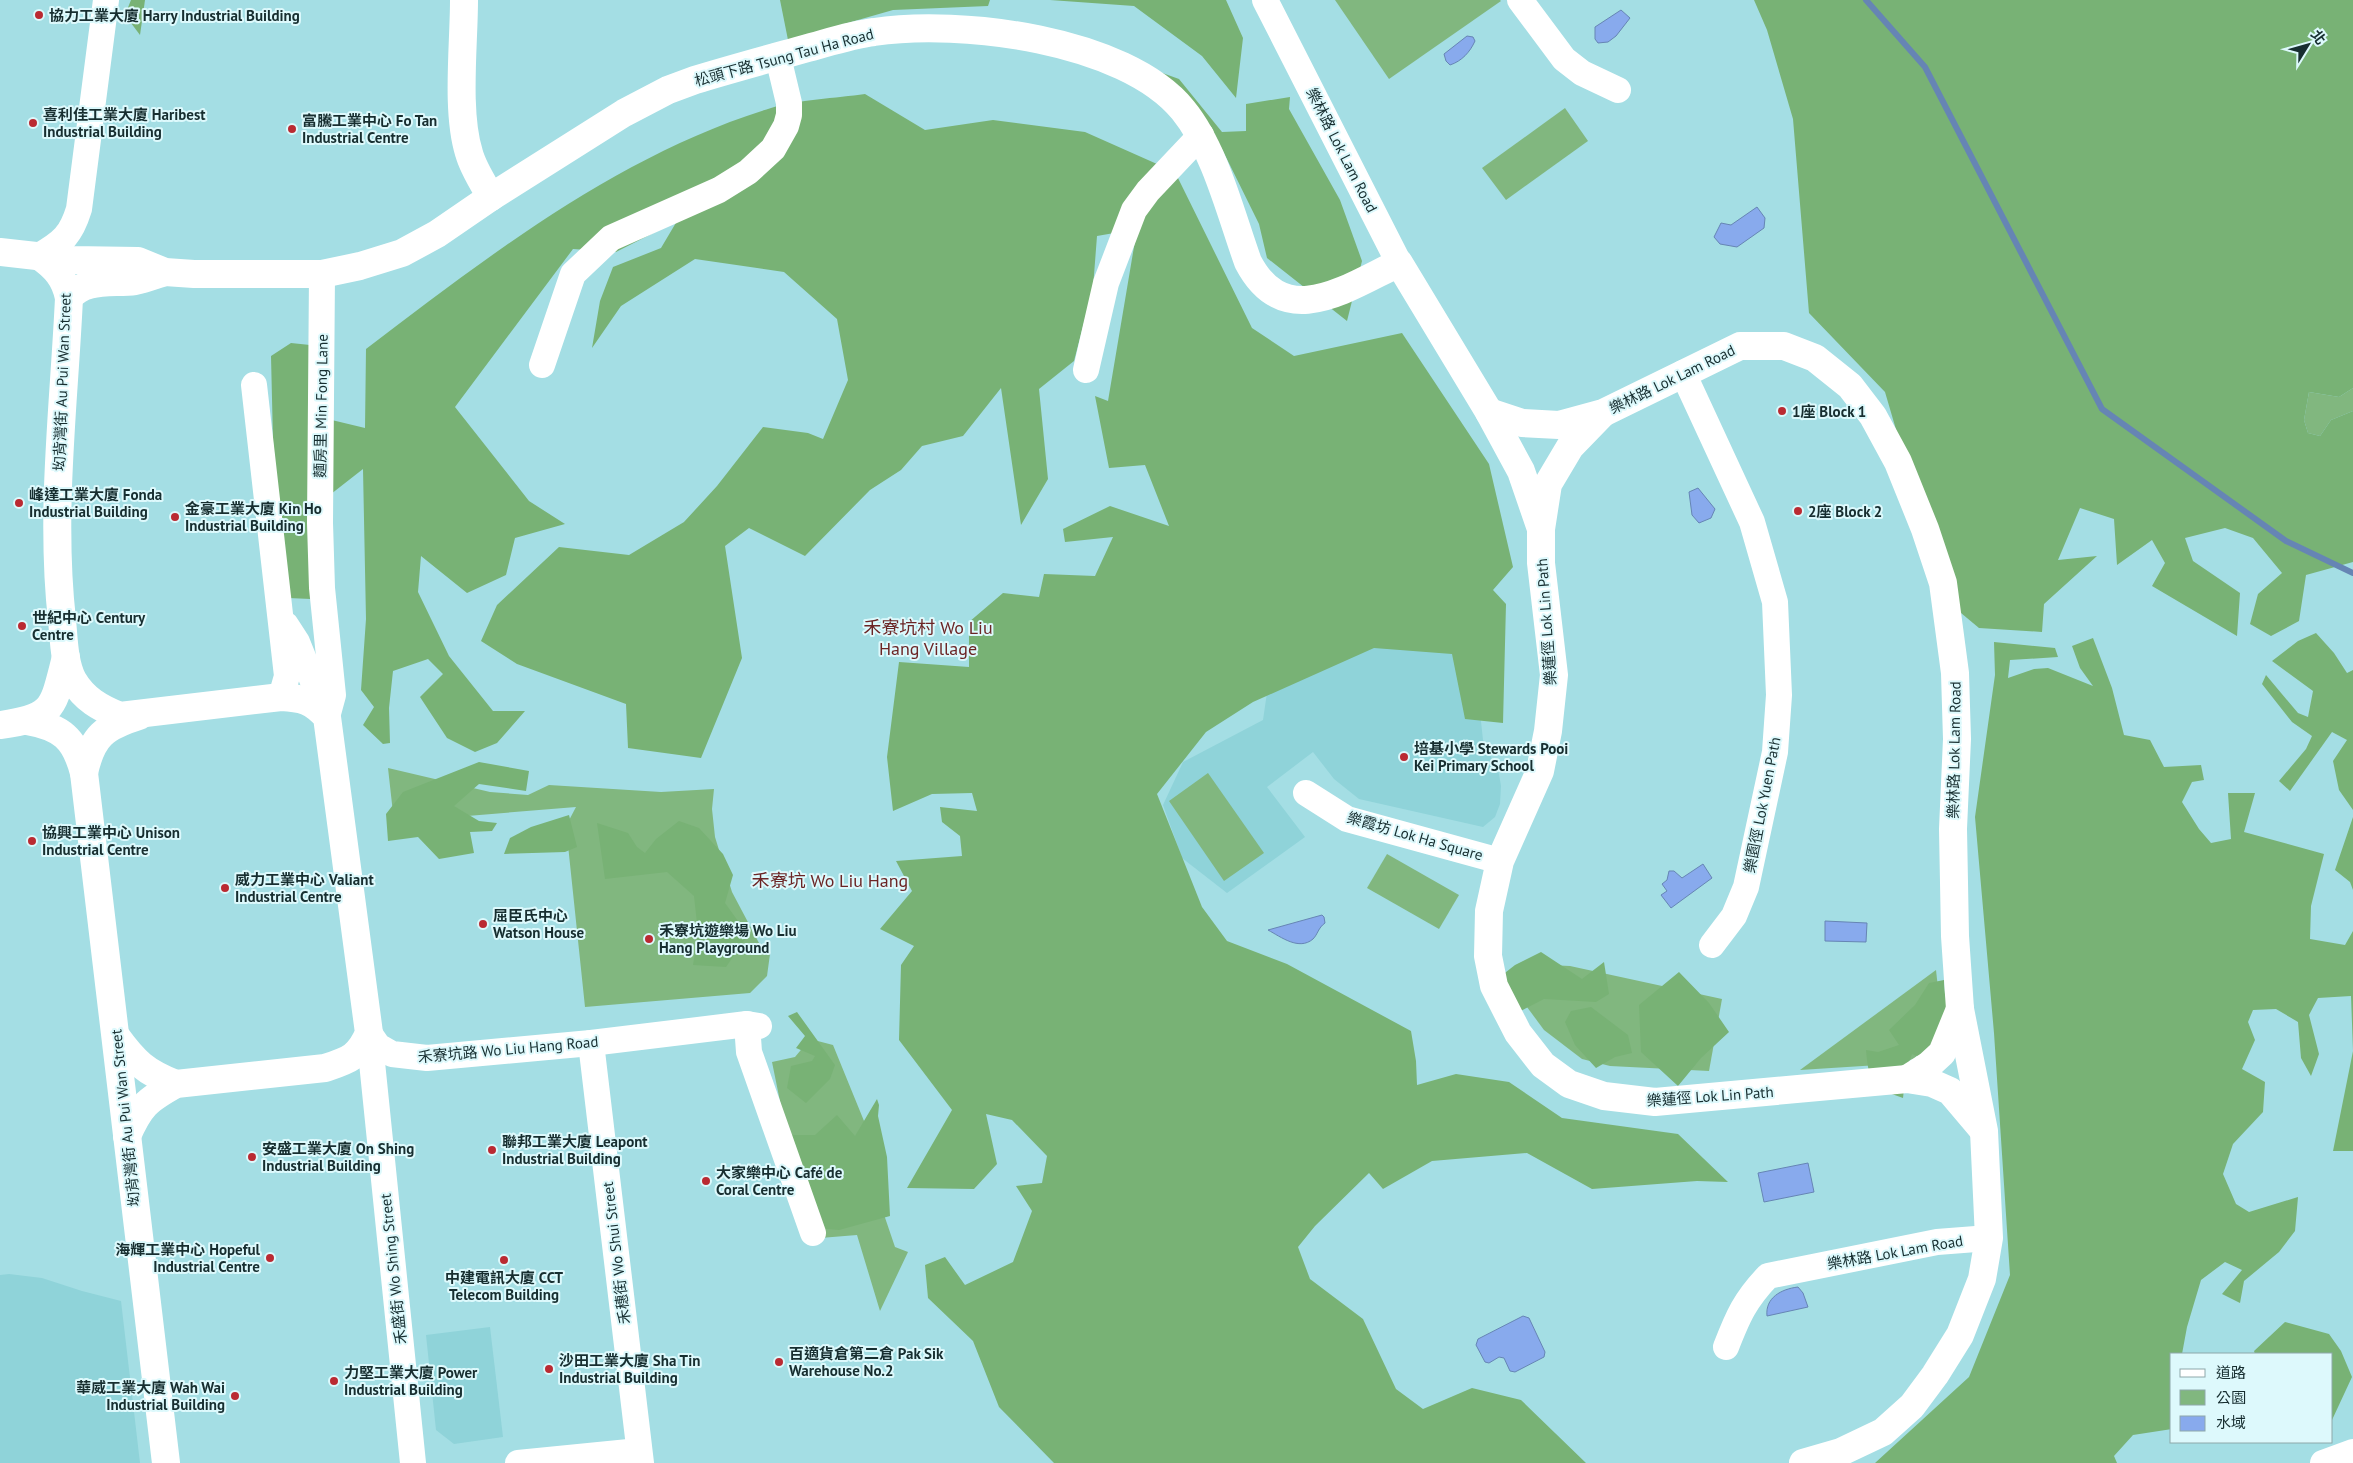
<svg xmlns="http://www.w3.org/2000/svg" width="2353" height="1463" viewBox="0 0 2353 1463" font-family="'PT Sans','Noto Sans TC',sans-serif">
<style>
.built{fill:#8fd3d9}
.green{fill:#81b77f}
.forest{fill:#78b275}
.water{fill:#88aaed;stroke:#6685b4}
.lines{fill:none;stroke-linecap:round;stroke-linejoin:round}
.stream{stroke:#6685b4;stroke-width:6}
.street{stroke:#fff;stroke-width:26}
.secondary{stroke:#fff;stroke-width:28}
.poi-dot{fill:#ba2a32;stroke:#ddf9fc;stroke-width:2}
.labels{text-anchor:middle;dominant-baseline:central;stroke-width:4;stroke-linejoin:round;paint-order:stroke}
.poi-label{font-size:15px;font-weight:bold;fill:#172e30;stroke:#ddf9fc;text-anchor:start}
.street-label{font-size:15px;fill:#172e30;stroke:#ddf9fc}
.quarter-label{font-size:18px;fill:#6b2525;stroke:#ddf9fc}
</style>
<rect width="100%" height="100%" fill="#a4dee4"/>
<g class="built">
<path d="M1472 637 1483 740 1499 774 1501 786 1500 804 1495 817 1483 827 1359 799 1334 779 1313 752 1267 787 1305 837 1227 893 1182 858 1163 805 1183 762 1263 720 1269 679 1351 645Z"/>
<path d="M9 1274 42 1278 82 1291 121 1301 140 1463H0V1275Z"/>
<path d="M490 1327 503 1437 454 1444 436 1430 426 1335Z"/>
</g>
<g class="green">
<path d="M1335 0H1500L1501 1 1389 79Z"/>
<path d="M1565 108 1588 141 1506 200 1482 168Z"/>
<path d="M2353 388V411L2331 420 2320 436 2308 433 2304 420 2309 392 2339 397Z"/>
<path d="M388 768 490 792 528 795 549 785 661 792 714 789 712 809 715 837 732 892 759 943 770 954 767 976 750 993 585 1007 566 826 576 807 394 822Z"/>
<path d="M1208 773 1264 853 1224 881 1169 801Z"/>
<path d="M1387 854 1459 895 1439 929 1367 888Z"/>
<path d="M1527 964 1570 966 1722 999 1709 1071 1610 1066 1582 1059 1544 1030 1510 984Z"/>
<path d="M1936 970 1941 1015 1939 1031 1914 1059 1894 1064 1800 1070Z"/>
<path d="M810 1039 833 1045 884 1170 878 1197 895 1247 908 1252 880 1311 857 1235 808 1239 772 1062 795 1057Z"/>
</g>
<g class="forest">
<path d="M131 0H145L140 35 125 15Z"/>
<path d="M780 0H990L988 6 893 10 788 40Z"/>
<path d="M1050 0H1226L1243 38 1236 98 1202 56 1134 6Z"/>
<path d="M1754 0H2353V388L2339 397 2309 392 2304 420 2308 433 2320 436 2331 420 2353 411V562L2306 575 2299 621 2271 636 2250 624 2258 594 2282 573 2253 538 2225 528 2185 538 2193 561 2240 593 2237 636 2152 586 2165 563 2152 540 2117 565 2114 519 2080 508 2058 560 2097 556 2044 604 2042 632 1979 628 1955 608 1917 501 1885 392 1809 313 1793 119 1767 30Z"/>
<path d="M1143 66 1179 79 1222 132 1246 131V104L1290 97 1289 109 1340 200 1362 261 1347 321 1267 258 1259 224 1221 147Z"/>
<path d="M865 94 925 130 993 120 1085 132 1175 172 1252 328 1294 356 1402 333 1489 464 1513 567 1493 590 1506 604 1503 723 1465 719 1452 654 1374 648 1253 702 1206 732 1157 794 1202 907 1227 941 1287 964 1411 1031 1416 1061 1417 1085 1456 1074 1509 1082 1562 1118 1678 1134 1728 1182 1697 1181 1592 1189 1527 1153 1432 1161 1383 1189 1369 1173 1315 1226 1298 1247 1310 1279 1363 1319 1396 1389 1423 1409 1472 1388 1521 1400 1586 1463H1054L999 1407 973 1341 928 1298 925 1265 945 1257 965 1285 1013 1262 1032 1211 1016 1186 1042 1183 1047 1156 1012 1120 986 1114 997 1164 974 1189 907 1188 952 1110 899 1040 901 965 914 946 880 929 912 891 896 861 962 856 960 836 942 822 940 807 977 811 972 793 932 794 893 811 887 757 899 662 969 667V622L1003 593 1039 597 1044 574 1095 576 1113 537 1065 542 1063 529 1110 506 1169 526 1145 465 1109 468 1095 396 1108 401 1137 229 1097 236 1093 288 1074 361 1039 389 1048 479 1021 525 1001 388 963 436 922 446 901 470 870 490 805 556 749 528 725 546 742 658 701 758 628 748 626 704 517 664 481 641 497 605 559 547 629 555 684 522 717 486 763 427 808 433 823 439 848 380 837 319 784 272 695 259 621 306 592 348 600 301 613 267 661 248 677 221 616 252 573 249 455 407 529 501 565 524 515 538 506 575 467 593 421 556 418 592 449 656 493 711H525L497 743 475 752 447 738 420 697 443 674 428 659 393 671 389 708 390 743 383 744 363 725 374 707 361 690 366 619 363 469 308 512 311 599 288 598 273 441 271 356 291 343 310 345 311 415 365 428 366 349C491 254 620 154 771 108 797 100 837 98 865 94Z"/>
<path d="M2316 633 2334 653 2347 673 2353 670V810L2339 790 2333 761 2347 740 2332 732 2290 791 2279 781 2306 749 2312 736 2292 722 2262 684 2266 675 2298 713 2308 717 2313 691 2272 661 2298 641Z"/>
<path d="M2093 638 2112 688 2124 735 2150 740 2164 767 2201 765 2204 780 2192 782 2182 802 2199 829 2211 843 2231 839 2228 793H2255L2244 832 2324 854 2311 906 2310 939 2345 945 2353 931V1151H2333L2353 1051 2351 996 2318 998 2309 1015 2319 1054 2311 1076 2301 1058 2298 1022 2276 1009 2253 1010 2248 1022 2255 1040 2242 1069 2265 1082 2263 1112 2233 1144 2223 1174 2236 1204 2249 1212 2298 1197 2295 1231 2279 1252 2244 1281 2240 1303 2222 1294 2242 1270 2225 1262 2201 1280 2187 1327 2182 1354H2172V1429L2133 1435 2114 1456 2117 1463H1875L1969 1377 2010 1275 1994 1033 1975 817 1995 675 1994 642 2055 648 2058 657 2010 660 2008 678 2034 669 2048 668 2093 686 2080 668 2072 646Z"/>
<path d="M479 762 529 771 526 791 479 784 454 806 479 821 497 823 492 831 470 832 474 853 439 859 418 837 388 841 386 814 403 792Z"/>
<path d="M569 815 577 847 565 852 504 854 510 838 531 827Z"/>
<path d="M2353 817V890L2350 882 2335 870Z"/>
<path d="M679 821 699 828 723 854 733 875 725 903 748 935 726 967 693 965 698 932 694 896 667 872 605 879 597 823 628 833 637 847 645 853 656 839Z"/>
<path d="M1541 952 1582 979 1604 962 1609 994 1596 1002 1544 999 1517 1013 1501 976 1515 965Z"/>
<path d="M1679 972 1709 1003 1729 1032 1701 1058 1678 1086 1641 1052 1639 1005Z"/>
<path d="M1944 980 1945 994 1949 1010 1944 1067 1912 1054 1906 1071 1903 1098C1872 1087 1869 1084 1866 1050L1878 1052 1899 1045 1889 1030 1915 1005 1929 983Z"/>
<path d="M1591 1007 1628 1035 1632 1053 1615 1057 1596 1068 1575 1045 1565 1022 1571 1011Z"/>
<path d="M797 1012 835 1065 830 1079 806 1103 787 1088 791 1066 812 1061 815 1056 796 1048 805 1036 788 1016Z"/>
<path d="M877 1099 879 1105 878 1116 887 1157 890 1216 839 1230 816 1228 789 1135H815L837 1115 855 1136Z"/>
<path d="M2285 1322 2329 1334 2341 1351 2352 1377 2332 1420V1354H2255L2254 1351Z"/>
</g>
<g class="water">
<path d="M1621 10 1630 18 1616 36 1608 42 1598 43 1595 39V27Z"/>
<path d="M1467 36 1473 37 1475 41C1470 52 1462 61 1450 65L1446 61 1444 54Z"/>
<path d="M1757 207 1765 218 1764 228 1737 247 1720 244 1714 237 1721 223 1731 225Z"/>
<path d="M1698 488 1715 509 1711 518 1699 523 1692 515 1689 492Z"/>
<path d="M1703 864 1712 878 1671 908 1661 895 1667 891 1662 884 1667 880 1669 871H1674L1682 878Z"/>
<path d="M1322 915 1324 917 1325 923C1318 928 1318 934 1313 939 1299 951 1281 937 1268 930Z"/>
<path d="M1825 921 1867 923 1866 942 1825 941Z"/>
<path d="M1808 1163 1814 1192 1764 1202 1758 1173Z"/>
<path d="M1798 1287 1803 1293 1808 1307 1767 1316C1765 1298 1781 1289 1798 1287Z"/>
<path d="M1523 1316 1529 1318 1545 1352 1544 1357 1515 1372 1510 1371 1504 1358 1499 1357 1489 1363 1485 1362 1476 1345 1478 1339Z"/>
</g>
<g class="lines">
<path class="stream" d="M1866 0 1925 67 2102 409 2286 541 2353 573"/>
<g class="street">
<path d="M1265 0 1399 263"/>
<path d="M1520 0 1564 59 1582 73 1618 90"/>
<path d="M39 256C63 242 71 235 79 209L106 0"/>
<path d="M322 274 320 523 322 588 333 695 327 717"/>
<path d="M542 365 573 274 611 238 719 190 748 172 773 149 786 126 789 115V103L778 57"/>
<path d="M1086 370 1106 283 1134 210 1148 191 1201 135"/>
<path d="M1683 373 1752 522 1775 602 1779 695 1775 752 1746 887 1734 916 1712 945"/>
<path d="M254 385 287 676 281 697"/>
<path d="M286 625 297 642 326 714"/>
<path d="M1306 793 1347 819 1500 861"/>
<path d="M747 1024 749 1052 813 1233"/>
<path d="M369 1033 413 1463"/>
<path d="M369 1033 378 1046 392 1054 427 1058 591 1043 747 1024 759 1026"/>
<path d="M591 1043 641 1463"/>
<path d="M1726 1347C1738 1316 1745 1300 1768 1276L1937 1242 1989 1238"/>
<path d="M518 1463 639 1451"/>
<path d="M2323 1463 2353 1452"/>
</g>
<g class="secondary">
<path d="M464 0C464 45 456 111 469 153 473 168 483 183 491 197"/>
<path d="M0 252 72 260 138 261 165 272 194 274H322L360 266 402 253 437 234 491 197 624 113 668 90 695 80C731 69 768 59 804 49 827 43 850 35 874 32 960 19 1125 39 1183 110 1215 149 1231 215 1248 262 1285 333 1348 287 1399 263L1489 412 1521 471 1541 529"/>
<path d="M39 256C55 267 65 278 69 298 64 405 50 513 62 620 64 640 64 663 73 680 84 699 100 708 120 716L281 697C303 698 312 701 327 717L369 1033C359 1057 349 1060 325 1068L176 1084C147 1100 140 1106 127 1136"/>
<path d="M69 298C84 278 112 284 135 281 145 279 155 275 165 272"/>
<path d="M1489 412 1522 423 1559 425 1603 413 1740 346H1784L1815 358 1850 386 1873 416 1898 462 1925 529 1943 583 1955 673 1957 739 1953 829 1955 936 1960 1009 1984 1131 1989 1238 1982 1279 1960 1335 1935 1375 1912 1406 1883 1432 1841 1452 1803 1463"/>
<path d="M1602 414 1570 447 1548 484 1541 529V563L1554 675 1548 731 1540 771 1500 861 1489 911 1488 956 1494 986 1518 1033 1543 1065 1569 1084 1604 1096 1655 1102 1907 1079 1932 1083 1950 1091 1983 1130"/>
<path d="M27 721C61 727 75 738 84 773L166 1463"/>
<path d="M0 725C55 718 53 707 66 657"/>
<path d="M84 773C92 736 104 727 139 716"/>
<path d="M116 1036C135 1062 145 1072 176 1084"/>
<path d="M1907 1079 1929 1065 1942 1053 1960 1009"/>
</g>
</g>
<g class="poi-dot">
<circle cx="39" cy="15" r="5"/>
<circle cx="33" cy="123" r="5"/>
<circle cx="292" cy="129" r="5"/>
<circle cx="1782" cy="411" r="5"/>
<circle cx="19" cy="503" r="5"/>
<circle cx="1798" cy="511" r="5"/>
<circle cx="175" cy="517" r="5"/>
<circle cx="22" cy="626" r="5"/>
<circle cx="1404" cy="757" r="5"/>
<circle cx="32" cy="841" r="5"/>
<circle cx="225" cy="888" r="5"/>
<circle cx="483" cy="924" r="5"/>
<circle cx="649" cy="939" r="5"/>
<circle cx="492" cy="1150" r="5"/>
<circle cx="252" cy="1157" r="5"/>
<circle cx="706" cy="1181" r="5"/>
<circle cx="270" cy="1258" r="5"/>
<circle cx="504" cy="1260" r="5"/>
<circle cx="779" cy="1362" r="5"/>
<circle cx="549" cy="1369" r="5"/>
<circle cx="334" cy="1381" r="5"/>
<circle cx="235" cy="1396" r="5"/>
</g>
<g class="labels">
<g class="poi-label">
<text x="49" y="15">協力工業大廈 Harry Industrial Building</text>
<text x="43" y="114">喜利佳工業大廈 Haribest<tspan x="43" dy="17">Industrial Building</tspan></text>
<text x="302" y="120">富騰工業中心 Fo Tan<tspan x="302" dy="17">Industrial Centre</tspan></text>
<text x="1792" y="411">1座 Block 1</text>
<text x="29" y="494">峰達工業大廈 Fonda<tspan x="29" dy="17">Industrial Building</tspan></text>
<text x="185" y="508">金豪工業大廈 Kin Ho<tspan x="185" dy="17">Industrial Building</tspan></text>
<text x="1808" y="511">2座 Block 2</text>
<text x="32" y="617">世紀中心 Century<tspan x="32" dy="17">Centre</tspan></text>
<text x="1414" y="748">培基小學 Stewards Pooi<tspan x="1414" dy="17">Kei Primary School</tspan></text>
<text x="42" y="832">協興工業中心 Unison<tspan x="42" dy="17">Industrial Centre</tspan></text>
<text x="235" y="879">威力工業中心 Valiant<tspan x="235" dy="17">Industrial Centre</tspan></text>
<text x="493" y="915">屈臣氏中心<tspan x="493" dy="17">Watson House</tspan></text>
<text x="659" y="930">禾寮坑遊樂場 Wo Liu<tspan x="659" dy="17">Hang Playground</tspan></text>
<text x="502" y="1141">聯邦工業大廈 Leapont<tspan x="502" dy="17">Industrial Building</tspan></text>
<text x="262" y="1148">安盛工業大廈 On Shing<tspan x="262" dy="17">Industrial Building</tspan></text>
<text x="716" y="1172">大家樂中心 Café de<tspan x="716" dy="17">Coral Centre</tspan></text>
<text x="260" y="1249" text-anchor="end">海輝工業中心 Hopeful<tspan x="260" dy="17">Industrial Centre</tspan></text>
<text x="504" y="1277" text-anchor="middle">中建電訊大廈 CCT<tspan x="504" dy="17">Telecom Building</tspan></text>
<text x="789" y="1353">百適貨倉第二倉 Pak Sik<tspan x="789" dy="17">Warehouse No.2</tspan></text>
<text x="559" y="1360">沙田工業大廈 Sha Tin<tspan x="559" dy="17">Industrial Building</tspan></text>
<text x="344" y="1372">力堅工業大廈 Power<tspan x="344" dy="17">Industrial Building</tspan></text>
<text x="225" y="1387" text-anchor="end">華威工業大廈 Wah Wai<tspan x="225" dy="17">Industrial Building</tspan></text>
</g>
<g class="street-label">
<text transform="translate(784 57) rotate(-15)">松頭下路 Tsung Tau Ha Road</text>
<text transform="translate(1342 150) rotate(63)">樂林路 Lok Lam Road</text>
<text transform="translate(1672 379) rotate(-26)">樂林路 Lok Lam Road</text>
<text transform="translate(62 382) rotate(-88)">㘭背灣街 Au Pui Wan Street</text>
<text transform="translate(321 406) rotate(-89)">麵房里 Min Fong Lane</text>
<text transform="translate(1546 622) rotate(-94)">樂蓮徑 Lok Lin Path</text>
<text transform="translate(1954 750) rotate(-89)">樂林路 Lok Lam Road</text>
<text transform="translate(1762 805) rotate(-79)">樂園徑 Lok Yuen Path</text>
<text transform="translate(1415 836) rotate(16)">樂霞坊 Lok Ha Square</text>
<text transform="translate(508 1049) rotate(-5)">禾寮坑路 Wo Liu Hang Road</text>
<text transform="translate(1710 1096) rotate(-4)">樂蓮徑 Lok Lin Path</text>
<text transform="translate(125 1118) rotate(-96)">㘭背灣街 Au Pui Wan Street</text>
<text transform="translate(1895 1252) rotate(-10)">樂林路 Lok Lam Road</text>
<text transform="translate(616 1253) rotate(-97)">禾穗街 Wo Shui Street</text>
<text transform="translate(393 1269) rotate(-96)">禾盛街 Wo Shing Street</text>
</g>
<g class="quarter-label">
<text x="928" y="627">禾寮坑村 Wo Liu<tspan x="928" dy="21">Hang Village</tspan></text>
<text x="830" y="880">禾寮坑 Wo Liu Hang</text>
</g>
</g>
<rect x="2170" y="1353" width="162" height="90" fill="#ddf9fc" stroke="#8ea8aa"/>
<rect x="2180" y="1369" width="25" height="8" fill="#ffffff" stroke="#8ea8aa"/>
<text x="2216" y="1378" font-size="15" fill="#172e30">道路</text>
<rect x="2180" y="1390" width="25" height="15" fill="#81b77f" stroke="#8ea8aa"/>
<text x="2216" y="1403" font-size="15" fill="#172e30">公園</text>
<rect x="2180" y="1416" width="25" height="15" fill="#88aaed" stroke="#8ea8aa"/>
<text x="2216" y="1428" font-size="15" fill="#172e30">水域</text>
<g transform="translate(2308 45) rotate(53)" stroke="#ddf9fc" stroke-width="4" paint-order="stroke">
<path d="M0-4L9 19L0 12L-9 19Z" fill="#172e30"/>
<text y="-8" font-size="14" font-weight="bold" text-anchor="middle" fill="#172e30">北</text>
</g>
</svg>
